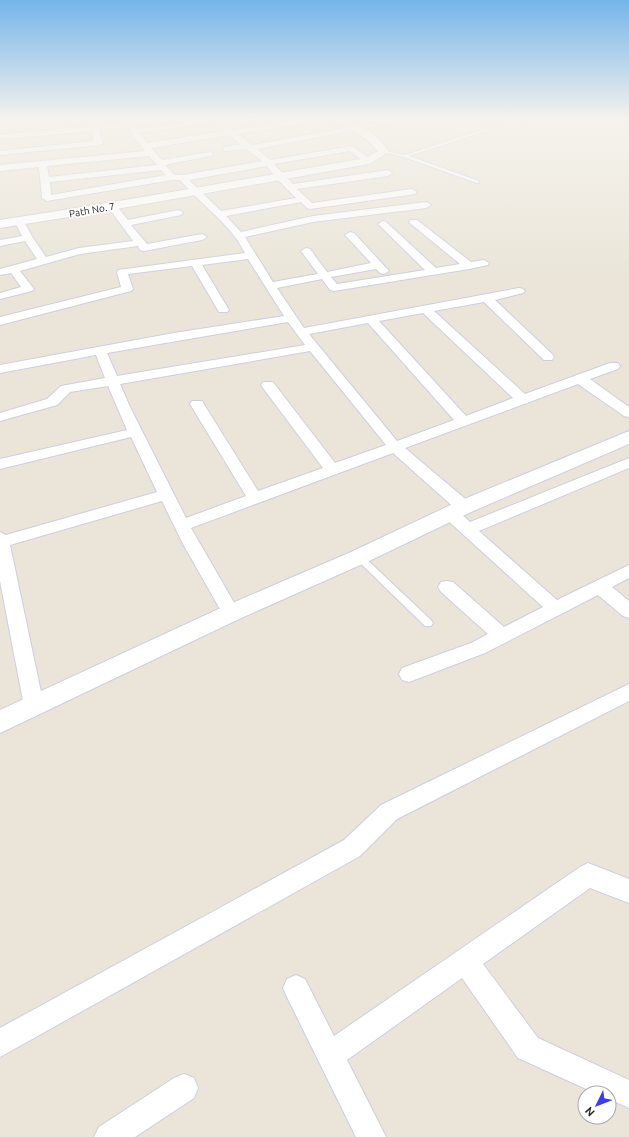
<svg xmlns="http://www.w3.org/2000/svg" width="629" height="1137" viewBox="0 0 629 1137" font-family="Ubuntu,sans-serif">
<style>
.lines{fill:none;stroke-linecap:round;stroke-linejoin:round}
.lane-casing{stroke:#cecee1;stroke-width:2}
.street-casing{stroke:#cecee1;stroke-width:2}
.secondary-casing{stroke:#cecee1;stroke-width:2}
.lane{fill:#fff;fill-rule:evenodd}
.street{fill:#fff;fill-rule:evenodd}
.secondary{fill:#fff;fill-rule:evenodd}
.labels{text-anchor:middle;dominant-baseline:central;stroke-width:3.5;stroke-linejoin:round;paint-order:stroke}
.far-street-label{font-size:10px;fill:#272727;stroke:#fff}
</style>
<rect width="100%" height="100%" fill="#eae5d8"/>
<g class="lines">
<g class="lane-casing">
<g id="lane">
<path d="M516 119H523L409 156 479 181V183H477L404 157 382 152 384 151 405 155Z"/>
<path d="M359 554 362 555 431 620 433 623 431 626H425L356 559 355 557 356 555Z"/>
</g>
</g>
<g class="street-casing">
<g id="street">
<path d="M0 119H12L0 122Z"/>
<path d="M123 119H131L138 129 204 119H225L222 121 233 130 305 119H325L322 121 238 134 252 145 390 120V124H387L257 149 270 160 352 146 373 161 372 163H366L350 151 274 164 293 184 388 170 392 173 388 176 297 189 312 203 412 189 417 192 415 194 310 209 307 208 301 202 226 216 241 232 313 216 426 202 431 205 426 208 313 222 245 237 273 282 318 274 301 251 306 248 310 249 327 272 371 263 345 235 350 232 354 233 389 271 384 274 380 273 376 269 331 277 337 284 425 270 380 226 378 224 383 221 386 222 436 268 460 264 411 224 409 222 411 220H417L471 262 484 260 489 263 488 265 469 269 334 291 330 290 322 279 277 288 304 328 519 288 523 289 525 291 523 293 495 300 552 354 554 357 552 360H544L484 302 434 311 525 394 610 363H618L620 366 618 369 590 379 629 407V417L624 416 578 384 405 448 470 503 472 507 470 511 464 512 458 511 393 453 191 528 240 613 237 618 231 620 225 618 183 544 162 501 10 545 44 706 41 712 34 714 27 712 24 706 0 581V532L6 535 157 492 131 437 0 469V459L127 430 108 386 70 392 57 405 0 421V413L47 399 61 386 105 378 96 355 0 373V365L174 333 284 316 248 259 202 265 229 310 227 312H219L192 266 128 274 133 289 131 291 0 325V317L121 287 117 272 118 270 245 253C241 247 239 241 235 237 219 216 197 200 180 180H172L47 201 42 198 39 167 0 171V165L145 151 130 132 129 127 99 130 103 143 99 145 0 155V151L94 141 92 131 0 139V135L126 123ZM214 122 225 131 147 143 140 133ZM230 135 241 145 224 147V151L246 149 262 161 183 175H175L165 165 210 156 214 154 210 152 162 160 151 148ZM149 156 157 165 49 177 47 166ZM267 166 277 179 296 198 221 211 189 180ZM161 170 166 175 51 195 50 182ZM423 313 513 398 466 416 379 321ZM288 322 305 345 117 376 107 353ZM368 323 454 420 397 441 309 334ZM310 351 386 445 335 463 273 382H263L261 385 263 388 323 468 258 491 202 401H192L190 404 246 496 186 518 130 407 120 384Z"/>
<path d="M113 204 116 205 128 220 178 210 181 211 183 213 181 215 131 225 147 244 202 234 207 237 202 240 144 251 140 250 138 246 80 254 20 271 34 289 32 291 0 299V293L21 287 11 273 0 275V269L37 259 25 241 0 246V240L22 236 15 222 17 220H23L33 238 46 257 79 248 133 241 108 207Z"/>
<path d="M629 458V468L479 531 557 600 629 565V578L612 587 629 601V618L623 616 598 595 485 653 409 682 402 680 399 674 402 668 471 643 488 634 441 592 438 587 441 582 447 581 453 582 504 627 543 607 445 518 443 514 445 510C456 507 462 515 470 522Z"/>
<path d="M629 684V701L397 819 360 856 0 1057V1028L344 840 381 805Z"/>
<path d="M588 863 629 879V903L590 888 483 964 538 1038 629 1080V1108L609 1099V1093H595L518 1058 462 978 347 1060 386 1137H356L287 997 283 988 287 979 296 975 305 979 334 1036 580 867Z"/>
<path d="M184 1074 194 1078 198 1088 194 1098 135 1137H94L99 1127 174 1078Z"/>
</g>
</g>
<g class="secondary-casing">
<g id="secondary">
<path d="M332 119C336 119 342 119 345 120 362 124 381 138 389 152L369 164C246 186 123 209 0 228V220C122 202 244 179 366 158L378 151 366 139Z"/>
<path d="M629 431V444L471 512 367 562 239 619 0 733V710L223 607 351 552 457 502Z"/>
</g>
</g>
<use href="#lane" class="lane"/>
<use href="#street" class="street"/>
<use href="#secondary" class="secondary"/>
</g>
<linearGradient id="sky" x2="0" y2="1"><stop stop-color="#75b5ea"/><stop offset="0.43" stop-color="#f6f3ed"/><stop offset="1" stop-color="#f6f3ed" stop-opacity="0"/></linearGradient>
<rect width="629" height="279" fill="url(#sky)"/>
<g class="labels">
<g class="far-street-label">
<text transform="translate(92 210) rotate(-10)">Path No. 7</text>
</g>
</g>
<g transform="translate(597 1105) rotate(227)"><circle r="19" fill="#ffffff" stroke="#a9a9a9"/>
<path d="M0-3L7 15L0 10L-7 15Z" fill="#373cf9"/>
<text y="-6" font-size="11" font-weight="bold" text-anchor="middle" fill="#272727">N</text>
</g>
</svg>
